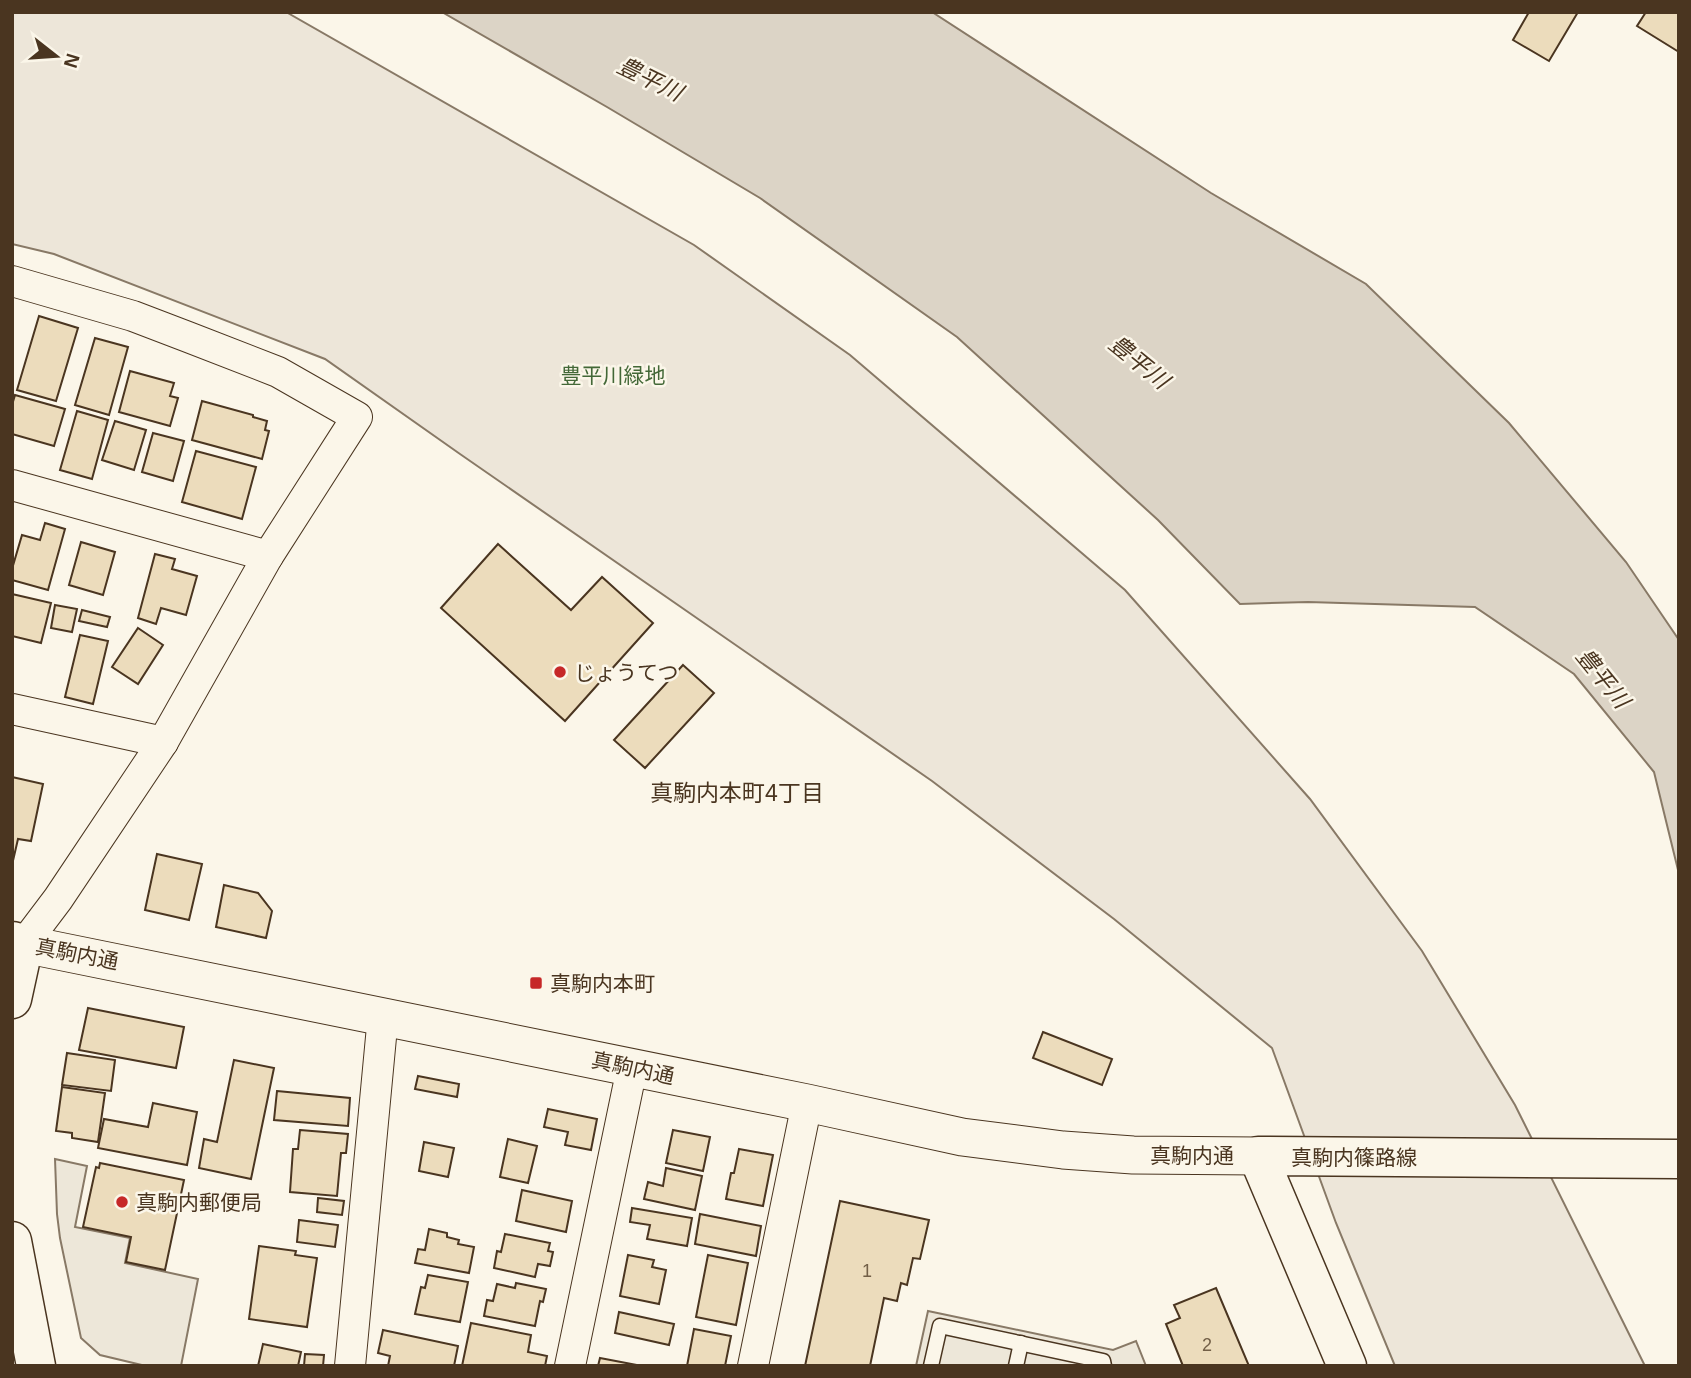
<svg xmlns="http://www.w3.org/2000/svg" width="1691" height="1378" viewBox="0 0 1691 1378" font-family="Arial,'Noto Sans JP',sans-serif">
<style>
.green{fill:#ede6d9;stroke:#887966;stroke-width:2}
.parking{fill:#ede7d9;stroke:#887966;stroke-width:2}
.water{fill:#dcd4c6;stroke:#887966;stroke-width:2}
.building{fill:#ecdcbc;stroke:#4a3520;stroke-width:2}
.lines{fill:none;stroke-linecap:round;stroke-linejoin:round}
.service-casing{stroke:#4a3520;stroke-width:17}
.minor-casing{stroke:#4a3520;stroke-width:32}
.tertiary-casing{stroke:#4a3520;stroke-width:39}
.primary-casing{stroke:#4a3520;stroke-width:41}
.trunk-casing{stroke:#4a3520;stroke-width:41}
.service{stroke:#fbf6e9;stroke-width:14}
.minor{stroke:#fbf6e9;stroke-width:30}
.tertiary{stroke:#fbf6e9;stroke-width:37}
.primary{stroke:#fbf6e9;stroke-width:38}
.trunk{stroke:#fbf6e9;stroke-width:38}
.poi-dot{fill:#c62828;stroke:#fbf6e9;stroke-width:2.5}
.labels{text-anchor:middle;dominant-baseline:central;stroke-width:5;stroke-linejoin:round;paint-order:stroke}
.number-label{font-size:18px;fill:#725f47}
.park-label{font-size:21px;fill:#436837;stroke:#fbf6e9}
.poi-label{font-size:21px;fill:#4a3520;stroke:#fbf6e9;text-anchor:start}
.street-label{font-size:21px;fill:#4a3520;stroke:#fbf6e9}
.water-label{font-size:23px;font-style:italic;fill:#4a3520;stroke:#fbf6e9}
.neighbourhood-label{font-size:23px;fill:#4a3520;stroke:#fbf6e9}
</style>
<rect width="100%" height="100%" fill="#fbf6e9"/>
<path class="green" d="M12 12H286L694 245 850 355 1125 590 1310 799 1422 951 1515 1105 1645 1366H1395L1336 1223 1272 1048 1114 919 932 781 460 454 325 359 54 254 12 244Z"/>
<g class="parking">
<path d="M55 1159 87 1166 75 1227 130 1238 125 1263 198 1279 181 1366H146L100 1355 81 1338 60 1238 57 1214Z"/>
<path d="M928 1311 1113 1350 1136 1341 1146 1366H916Z"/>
</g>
<path class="water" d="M442 12H932L1211 193 1366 284 1509 423 1626 562 1679 640V874L1654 772 1574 674 1475 607 1308 602 1240 604 1158 520 957 337 760 198 607 107Z"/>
<g class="building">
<path d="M1529 12H1578L1549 61 1513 40Z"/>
<path d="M1646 12H1679V52L1637 26Z"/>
<path d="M39 316 78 328 56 401 17 390Z"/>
<path d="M95 338 128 347 109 415 75 405Z"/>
<path d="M130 371 174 383 170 396 178 398 170 426 119 412Z"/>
<path d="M15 395 65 409 54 446 12 434V405Z"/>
<path d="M202 401 253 415V417L267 421 265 430 269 431 262 459 192 440Z"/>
<path d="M77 411 108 420 92 479 60 470Z"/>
<path d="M115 421 146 430 134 470 102 460Z"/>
<path d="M153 433 184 441 173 481 142 472Z"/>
<path d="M196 451 256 467 242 519 182 502Z"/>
<path d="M45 523 65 529 48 590 12 580V569L22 535 40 540Z"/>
<path d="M81 542 115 552 103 595 69 585Z"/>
<path d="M498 544 571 610 602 577 653 623 565 721 441 608Z"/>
<path d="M155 554 175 559 172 569 197 576 186 615 161 608 156 624 138 618Z"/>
<path d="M12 594 51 603 41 643 12 636Z"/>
<path d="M55 605 77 609 72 632 51 628Z"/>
<path d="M82 610 110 617 107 627 79 621Z"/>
<path d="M138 628 163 645 138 684 112 667Z"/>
<path d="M80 635 108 641 93 704 65 697Z"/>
<path d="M683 665 714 693 645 768 614 740Z"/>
<path d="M12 777 43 784 31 841 18 839 12 865Z"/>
<path d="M157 854 202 864 189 920 145 910Z"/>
<path d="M224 885 258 893 272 911 266 938 216 927Z"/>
<path d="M88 1008 184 1027 176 1068 79 1050Z"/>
<path d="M1043 1032 1112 1059 1102 1085 1033 1058Z"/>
<path d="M67 1053 115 1060 111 1091 62 1085Z"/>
<path d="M234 1060 274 1068 251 1179 199 1168 204 1139 217 1142Z"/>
<path d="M418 1076 459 1084 457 1097 415 1089Z"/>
<path d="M62 1087 105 1093 98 1142 72 1138V1133L56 1131Z"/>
<path d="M277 1091 350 1098 348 1126 274 1120Z"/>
<path d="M153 1103 197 1112 187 1165 98 1148 104 1119 148 1127Z"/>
<path d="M548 1109 597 1119 591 1150 565 1145 568 1132 544 1127Z"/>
<path d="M300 1130 348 1134 346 1153H341L337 1196 290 1192 293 1149H298Z"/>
<path d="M673 1130 710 1137 703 1171 666 1163Z"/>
<path d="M508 1139 537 1146 528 1183 500 1177Z"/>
<path d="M424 1142 454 1148 448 1177 419 1171Z"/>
<path d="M739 1149 773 1155 763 1206 726 1199 731 1173H734Z"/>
<path d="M100 1163 184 1180 165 1270 126 1262 131 1237 83 1227 96 1167 99 1168Z"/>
<path d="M666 1168 702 1176 695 1210 644 1199 648 1182 663 1186Z"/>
<path d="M522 1190 572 1201 566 1232 516 1221Z"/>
<path d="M318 1198 344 1201 342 1215 317 1212Z"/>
<path d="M840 1201 929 1220 920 1259 913 1258 907 1285 901 1283 897 1301 884 1298 870 1366H805Z"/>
<path d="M632 1208 692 1218 687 1246 647 1239 650 1225 630 1222Z"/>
<path d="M700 1214 761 1226 756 1256 695 1244Z"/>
<path d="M299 1220 338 1225 335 1247 297 1242Z"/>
<path d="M429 1229 447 1233V1237L459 1240 458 1244 474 1247 469 1273 415 1263 418 1249 425 1250Z"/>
<path d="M505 1234 550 1243 548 1251 553 1252 550 1266 538 1264 535 1277 494 1268 497 1251 501 1252Z"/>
<path d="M259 1246 296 1251 295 1255 317 1258 307 1327 249 1319Z"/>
<path d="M628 1255 654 1260 652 1267 666 1270 659 1304 620 1296Z"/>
<path d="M708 1255 748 1263 736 1325 696 1317Z"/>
<path d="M428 1275 468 1282 460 1322 415 1314 421 1287 425 1288Z"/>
<path d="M516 1283 546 1289 543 1302 540 1301 535 1326 484 1316 487 1300 493 1301 497 1284 515 1288Z"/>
<path d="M1216 1288 1249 1366H1183L1166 1324 1180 1318 1174 1305Z"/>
<path d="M619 1312 674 1324 669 1345 615 1333Z"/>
<path d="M471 1323 531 1335 528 1352 547 1356 545 1366H462Z"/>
<path d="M694 1329 731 1336 725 1366H687Z"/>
<path d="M383 1330 458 1346 454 1366H388L390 1356 378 1353Z"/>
<path d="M263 1344 301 1352 298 1366H258Z"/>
<path d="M305 1354 324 1355 323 1366H304Z"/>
<path d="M600 1358 642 1366H598Z"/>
</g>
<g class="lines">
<g class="service-casing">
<g id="service">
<path d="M931 1366 940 1326 1103 1361 1104 1366"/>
<path d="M1016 1366 1021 1343"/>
</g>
</g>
<g class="minor-casing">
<g id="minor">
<path d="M12 281 133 316 188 337 278 372 357 417 268 556 163 742 58 899 24 944"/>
<path d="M12 485 268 556"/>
<path d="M12 709 163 742"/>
<path d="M350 1366 383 1016"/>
<path d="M570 1366 632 1068"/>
<path d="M753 1366 807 1103"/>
</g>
</g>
<g class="tertiary-casing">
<path id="tertiary" d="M24 944 807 1103 962 1137 1063 1150 1133 1155 1258 1156"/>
</g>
<g class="primary-casing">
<path id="primary" d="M1347 1366 1258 1156 1679 1159"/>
</g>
<g class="trunk-casing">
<g id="trunk">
<path d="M12 941 24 944 12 999"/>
<path d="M12 1241 36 1366"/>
</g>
</g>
<use href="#service" class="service"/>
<use href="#minor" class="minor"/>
<use href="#tertiary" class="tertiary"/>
<use href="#primary" class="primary"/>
<use href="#trunk" class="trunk"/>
</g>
<g class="poi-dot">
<circle cx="560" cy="672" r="7"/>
<rect x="529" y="976" width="14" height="14" rx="3.5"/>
<circle cx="122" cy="1202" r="7"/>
</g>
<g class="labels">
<g class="number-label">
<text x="867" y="1271">1</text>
<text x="1207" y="1345">2</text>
</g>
<g class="park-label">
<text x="613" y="375">豊平川緑地</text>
</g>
<g class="poi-label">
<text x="574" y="672">じょうてつ</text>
<text x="550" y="983">真駒内本町</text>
<text x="136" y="1202">真駒内郵便局</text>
</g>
<g class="street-label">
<text transform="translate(77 954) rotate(11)">真駒内通</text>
<text transform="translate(633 1068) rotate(12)">真駒内通</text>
<text x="1192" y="1155">真駒内通</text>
<text x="1354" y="1157">真駒内篠路線</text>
</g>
<g class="water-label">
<text transform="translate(650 79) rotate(26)">豊平川</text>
<text transform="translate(1139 362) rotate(39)">豊平川</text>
<text transform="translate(1603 678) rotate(51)">豊平川</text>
</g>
<g class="neighbourhood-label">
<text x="737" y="793">真駒内本町4丁目</text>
</g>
</g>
<rect width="1691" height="1378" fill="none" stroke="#4a3520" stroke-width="28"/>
<g transform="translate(56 56) rotate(107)" stroke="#fbf6e9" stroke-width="5" paint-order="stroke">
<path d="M0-5L12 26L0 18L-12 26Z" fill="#4a3520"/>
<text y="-10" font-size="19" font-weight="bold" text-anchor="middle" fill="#4a3520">N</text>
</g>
</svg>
